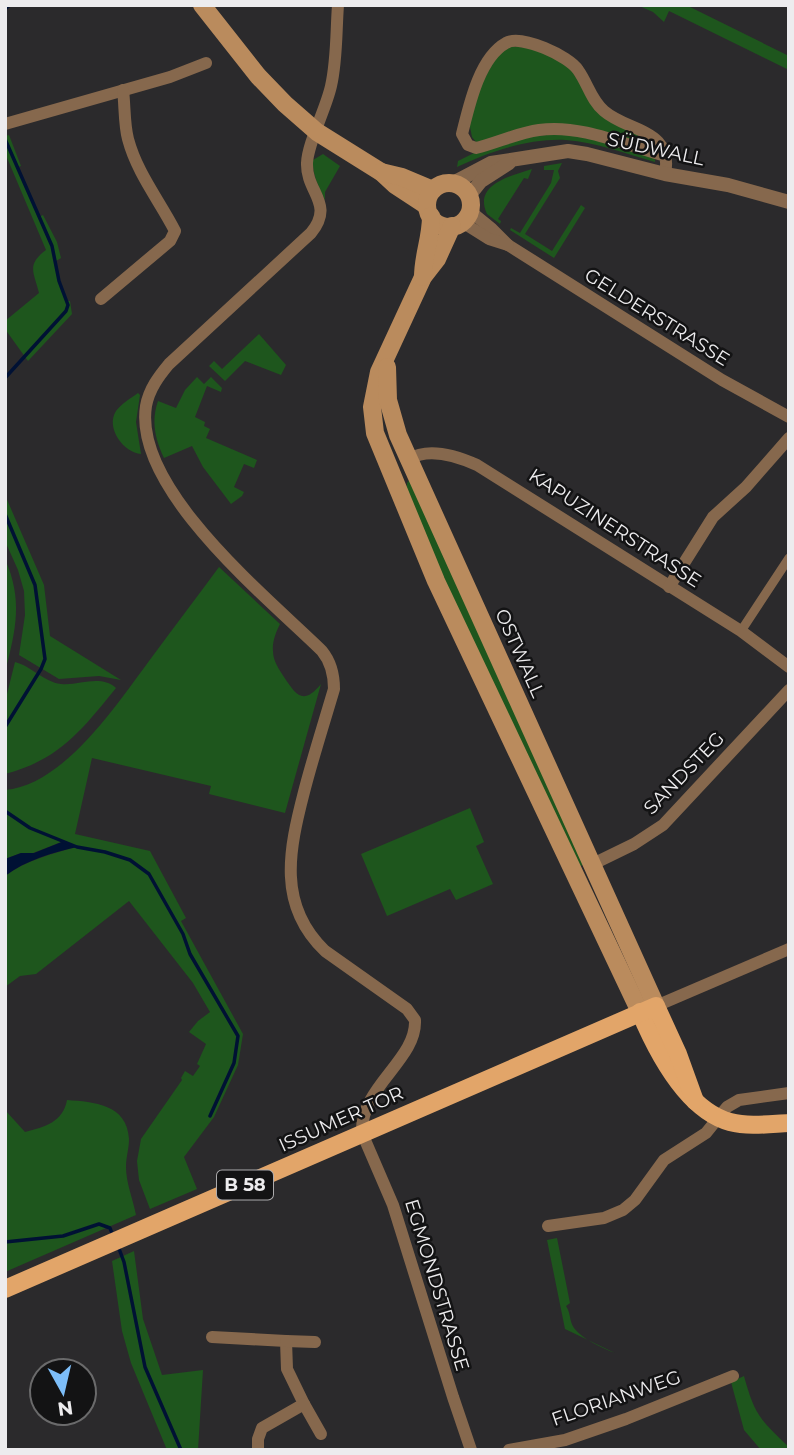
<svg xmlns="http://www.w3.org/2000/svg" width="794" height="1455" viewBox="0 0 794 1455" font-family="Montserrat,sans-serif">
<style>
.green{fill:#1e561d}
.water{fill:#001134}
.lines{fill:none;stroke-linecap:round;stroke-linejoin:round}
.stream{stroke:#001134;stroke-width:3.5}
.pedestrian{stroke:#86684d;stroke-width:9}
.minor{stroke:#86684d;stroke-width:12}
.tertiary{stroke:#86684d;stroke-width:14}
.secondary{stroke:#ba8b5d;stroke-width:18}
.primary{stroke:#e2a569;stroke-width:18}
.labels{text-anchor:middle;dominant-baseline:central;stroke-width:5;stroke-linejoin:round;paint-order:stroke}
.shield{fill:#131314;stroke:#acabad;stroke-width:2}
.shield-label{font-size:18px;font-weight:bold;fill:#edecee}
.street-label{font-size:19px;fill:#edecee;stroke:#131314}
</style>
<rect width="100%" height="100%" fill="#2b2a2c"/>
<g class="green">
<path d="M637 5H686L789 56V70L669 11 664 22 653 12Z"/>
<path d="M510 46 538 49 569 66 586 93 656 146 651 148 591 130 476 142 472 137 469 122 476 95 496 56Z"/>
<path d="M572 133 655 158V162C626 154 596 142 566 140 529 138 489 152 457 167L458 161 474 153 522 137Z"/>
<path d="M9 135 21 166 18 167 39 217 43 215 57 242 61 258 56 261 60 281 68 301H70L72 314 28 361 5 329V321L39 293C34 272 26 265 46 250L5 153V136Z"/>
<path d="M323 154 340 166 325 192V200C319 187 312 175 313 160Z"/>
<path d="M562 163 558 171 560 178 525 234 552 251 581 205 585 208 554 258 510 230 511 228 520 233 551 183 554 170H544V166Z"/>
<path d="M532 169 528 179 524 178 498 219 501 221 500 224 487 214C473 184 511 176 532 169Z"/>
<path d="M259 334 286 365 281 375 245 361 225 381 209 366 214 361 222 369Z"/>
<path d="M197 377 204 384 211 377 222 388 221 392 207 386 195 417 205 422 204 426 210 429 206 438 257 460 254 468 244 464 234 487 244 492 242 496 231 504 203 467 192 446 164 458C155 439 151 421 158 401L176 408 185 390Z"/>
<path d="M138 393 140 395 136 422 141 454C124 453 105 428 116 411 121 404 131 398 138 393Z"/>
<path d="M410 479 588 862 577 868 455 607 407 494V483Z"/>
<path d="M5 495 44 585 50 636 121 680 99 676 59 679 19 655 25 615 24 591 18 570 5 541Z"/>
<path d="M5 559C23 600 16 629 5 672Z"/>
<path d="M219 567 280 624C276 632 272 642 273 651 273 661 279 669 284 677 296 695 303 706 321 684L285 813 209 794 211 786 92 758 75 834 150 851 186 918 181 921 243 1034 238 1065 214 1117 184 1157 197 1189 150 1209 139 1180 137 1161 141 1139 182 1080 181 1078 185 1071 193 1076 200 1066 197 1064 206 1044 189 1032 198 1021 210 1012 193 983 129 901 36 974 20 976 5 987V876C26 860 52 854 76 847L64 841 33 853H21L5 859V790C65 785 119 701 152 657 174 627 197 597 219 567Z"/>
<path d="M15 662C31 666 44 682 61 684 79 686 100 674 116 688 82 730 59 760 5 774V702Z"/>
<path d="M470 808 484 842 476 846 493 884 456 900 450 889 387 916 361 854Z"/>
<path d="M67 1100C94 1102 127 1104 129 1139 129 1149 126 1157 126 1167 126 1183 133 1199 136 1215L5 1272V1110L25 1132C45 1127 63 1122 67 1100Z"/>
<path d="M557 1238 570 1303 566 1306C571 1313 569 1321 574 1328 582 1339 602 1348 615 1353L565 1329 547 1240Z"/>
<path d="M134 1251 143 1319 162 1375 203 1370 198 1450H167L131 1363 122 1331 112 1261Z"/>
<path d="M744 1376C755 1416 760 1419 789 1447V1450H761L744 1430 731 1382Z"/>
</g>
<path class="water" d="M64 841 77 847C52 853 26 860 5 876V859L21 853H34Z"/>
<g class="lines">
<g class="stream">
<path d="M5 9 10 5"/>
<path d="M5 139 52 246 59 281 68 305 66 311 5 378"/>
<path d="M5 514 35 585 45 659 41 669 5 727"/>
<path d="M5 811 30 828 77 847 105 852 130 860 149 874 183 934 190 954 238 1036 234 1063 210 1116"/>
<path d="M5 1242 63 1236 99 1224 110 1228 113 1236"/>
<path d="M118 1246 124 1262 145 1367 181 1450"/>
</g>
<path class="pedestrian" d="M741 631 789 558"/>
<g class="minor">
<path d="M338 5C336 32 337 60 331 86 326 109 308 142 307 163 306 193 335 203 311 233L169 364C159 376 149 389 146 406 133 489 267 597 322 651 331 662 334 675 334 689 324 723 313 757 304 792 289 850 277 905 325 951L407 1009 415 1020C417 1060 360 1087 362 1133L393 1205 453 1397 471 1450"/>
<path d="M5 124 170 77 206 63"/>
<path d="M665 174C674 129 628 132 604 111 591 100 588 84 578 70 569 56 521 34 506 43 479 58 469 106 462 134L468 145 476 148C497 143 517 133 539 130 581 124 625 145 666 156"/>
<path d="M470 211 492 229 508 245 722 380 789 417"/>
<path d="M462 222 489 239 508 245"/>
<path d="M101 299 170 241 175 231C159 200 137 173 128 139 124 124 125 106 123 90"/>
<path d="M409 459C429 447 457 456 477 465L741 631 789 667"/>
<path d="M669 587 713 517 746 487 789 438"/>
<path d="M593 864 634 844 663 825 789 690"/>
<path d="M656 1006 789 949"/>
<path d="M548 1226 604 1218 623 1210 635 1200 664 1160 706 1133 727 1107 739 1100 789 1093"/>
<path d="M212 1337 286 1341 287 1369 304 1404 262 1428 258 1439V1450"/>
<path d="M286 1341 315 1342"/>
<path d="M304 1404 321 1434"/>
<path d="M509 1450 565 1440 626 1419 733 1376"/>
</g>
<g class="tertiary">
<path d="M453 183 491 163 568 151 587 154 665 174 728 185 789 202"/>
<path d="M469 196 481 181 509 163"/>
</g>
<g class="secondary">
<path d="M202 5 258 76 285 104 317 132 381 172 395 185 427 206"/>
<path d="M381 172 402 177 433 190"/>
<circle cx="449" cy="205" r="22"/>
<path d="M452 226 437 259 423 277 379 372 372 407 375 433 436 581 640 1012"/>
<path d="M423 277C423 255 431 239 431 216"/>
<path d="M387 367 388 400 398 435 656 1006"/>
</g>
<g class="primary">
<path d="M640 1012C656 1050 686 1110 730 1122 749 1127 769 1124 789 1123"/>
<path d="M5 1289 656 1006 678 1054 695 1101"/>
</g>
</g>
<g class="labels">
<rect class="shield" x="217" y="1170.5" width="56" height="29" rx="5"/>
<g class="shield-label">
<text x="245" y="1185">B 58</text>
</g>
<g class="street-label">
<text transform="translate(656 149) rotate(12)">SÜDWALL</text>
<text transform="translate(657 317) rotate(32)">GELDERSTRASSE</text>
<text transform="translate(615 528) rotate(33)">KAPUZINERSTRASSE</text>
<text transform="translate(520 653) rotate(66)">OSTWALL</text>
<text transform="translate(684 773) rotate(-46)">SANDSTEG</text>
<text transform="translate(341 1119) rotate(-24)">ISSUMER TOR</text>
<text transform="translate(437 1285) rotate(73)">EGMONDSTRASSE</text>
<text transform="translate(616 1398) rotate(-19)">FLORIANWEG</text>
</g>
</g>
<rect width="794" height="1455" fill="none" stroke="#edecee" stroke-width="14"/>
<g transform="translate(63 1392) rotate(172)"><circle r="33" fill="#131314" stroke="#6a6a6b" stroke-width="2"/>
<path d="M0-5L12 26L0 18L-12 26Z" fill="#7dbef9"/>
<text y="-10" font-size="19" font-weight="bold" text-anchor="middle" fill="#edecee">N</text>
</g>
</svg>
